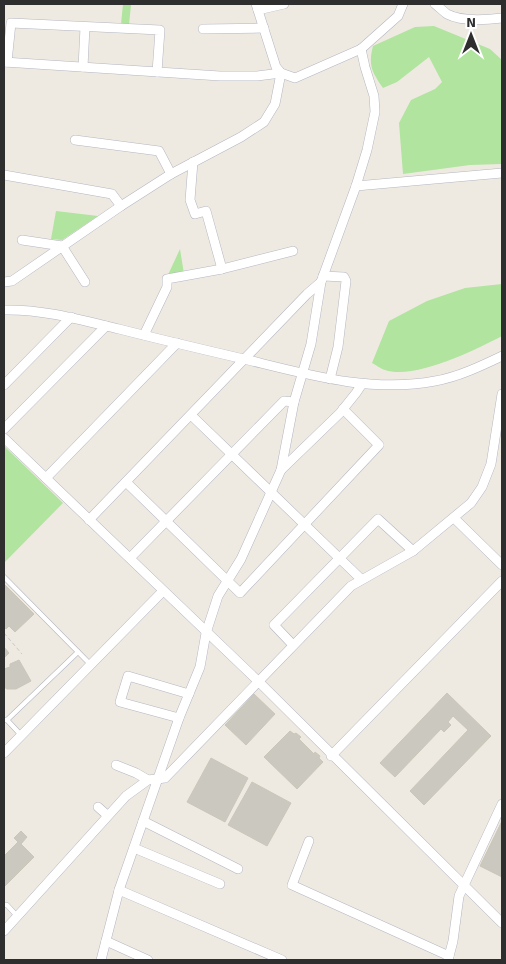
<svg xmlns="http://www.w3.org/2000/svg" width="506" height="964" viewBox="0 0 506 964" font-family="Signika,sans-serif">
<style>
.green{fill:#b0e49f}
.building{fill:#cbc8bf;stroke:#cbc6ba}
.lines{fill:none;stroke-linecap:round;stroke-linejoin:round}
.lane-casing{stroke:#b4b6c1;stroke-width:5.5}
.street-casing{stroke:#b4b6c1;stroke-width:10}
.path{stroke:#c9c9c9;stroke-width:1;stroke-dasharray:4 2.5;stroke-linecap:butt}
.lane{stroke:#fff;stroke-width:4.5}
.street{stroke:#fff;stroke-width:9}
</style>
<rect width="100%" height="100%" fill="#efeae1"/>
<g class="green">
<path d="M123 4H147L148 5H131L129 25 121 24Z"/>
<path d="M434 26 490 49 502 60V164L470 165 403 174 399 123 411 100 435 89 442 82 429 57 397 82 383 88C372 72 368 65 373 46L415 27Z"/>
<path d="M56 211 98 216 62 240 51 239Z"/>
<path d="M180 249 184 274 167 277Z"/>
<path d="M502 284V336C475 350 415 380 385 370 381 369 376 365 372 363L389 321 427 301 465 288Z"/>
<path d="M4 446 63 503 4 563Z"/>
</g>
<g class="building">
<path d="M4 584 34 614 15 632 9 626 6 629 4 627Z"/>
<path d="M4 647 9 653 4 658Z"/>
<path d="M19 660 31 681 16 689H7L4 687V669L10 667V664Z"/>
<path d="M447 693 491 736 424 805 410 791 468 730 453 716 448 722 451 725 444 732 441 729 395 777 380 763Z"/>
<path d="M254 694 275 714 246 745 225 725Z"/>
<path d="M290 731 294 734 296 733 301 737 299 739 314 754 315 752 320 756 319 758 323 762 297 789 264 757Z"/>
<path d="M211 758 248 778 225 822 187 802Z"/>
<path d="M252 782 291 803 267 846 228 825Z"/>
<path d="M502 821V877L480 866Z"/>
<path d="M21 831 27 837 21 844 34 857 4 887V856L18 842 14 838Z"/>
</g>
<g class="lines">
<g class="lane-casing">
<g id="lane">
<path d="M4 577 90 664"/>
<path d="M4 720H7L21 735"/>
<path d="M7 720 78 652"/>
<path d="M4 905H7L17 916"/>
</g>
</g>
<g class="street-casing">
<g id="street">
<path d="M256 4 276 67 281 73"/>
<path d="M435 4C439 7 443 11 447 14 462 22 486 20 502 18"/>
<path d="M258 10 284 4"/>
<path d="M203 29 264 28"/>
<path d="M4 62 220 76H257L281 73 295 78 361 49 398 16 403 4"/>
<path d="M7 62 11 23 160 30 157 72"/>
<path d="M83 67 85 27"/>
<path d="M75 140 159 151 171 174"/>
<path d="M193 162 190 200 195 214 206 211 222 269"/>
<path d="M4 175 112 194 121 206"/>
<path d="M356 186 502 173"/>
<path d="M22 240 62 246 85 282"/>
<path d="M323 276 344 277 346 281 338 347 330 379"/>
<path d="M4 282 12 281 121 206 171 174 241 137 264 122 275 104 281 73"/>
<path d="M4 310C43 309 81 320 119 329 162 340 205 350 248 360 309 375 372 393 435 381 458 377 481 366 502 356"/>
<path d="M144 335 167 287V279L222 269 293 251"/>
<path d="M4 385 71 317"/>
<path d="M191 415 361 579"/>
<path d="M4 429 106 326"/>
<path d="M4 438 258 681 502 923"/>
<path d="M281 470 340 413 356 393 362 384"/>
<path d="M46 478 177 343"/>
<path d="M126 482 240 593 379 445 343 409"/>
<path d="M454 518 502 565"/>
<path d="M89 520 307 294 321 282"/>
<path d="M130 558 284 401 294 402"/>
<path d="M293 645 274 625 378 519 413 551"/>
<path d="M179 718 120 702 128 676 189 694"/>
<path d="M4 753 163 591"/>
<path d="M331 756 502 581"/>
<path d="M116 765 136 773 148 780"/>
<path d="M98 807 107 815"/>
<path d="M143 821 238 869"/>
<path d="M309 841 292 885 449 956"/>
<path d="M134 848 220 884"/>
<path d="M119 890 282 960"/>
<path d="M4 931 126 796 148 780 165 778 351 586 413 551 471 503 482 487 491 464 502 394"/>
<path d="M106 941 148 960"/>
<path d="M101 960 119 890 179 718 200 667 206 633 218 596 241 559 281 470 294 402 311 344 321 282 356 186 367 150 375 112 374 96 365 67 361 49"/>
<path d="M448 960 453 941 459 896 502 804"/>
</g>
</g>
<path class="path" d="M4 633 22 654"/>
<use href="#lane" class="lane"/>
<use href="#street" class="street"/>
</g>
<rect width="506" height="964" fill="none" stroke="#2e2e2e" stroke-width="10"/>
<g transform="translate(471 35)" stroke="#ffffff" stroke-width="4" paint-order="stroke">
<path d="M0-4L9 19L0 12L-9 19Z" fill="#2e2e2e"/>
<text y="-8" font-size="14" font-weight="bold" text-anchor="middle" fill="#2e2e2e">N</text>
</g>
</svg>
